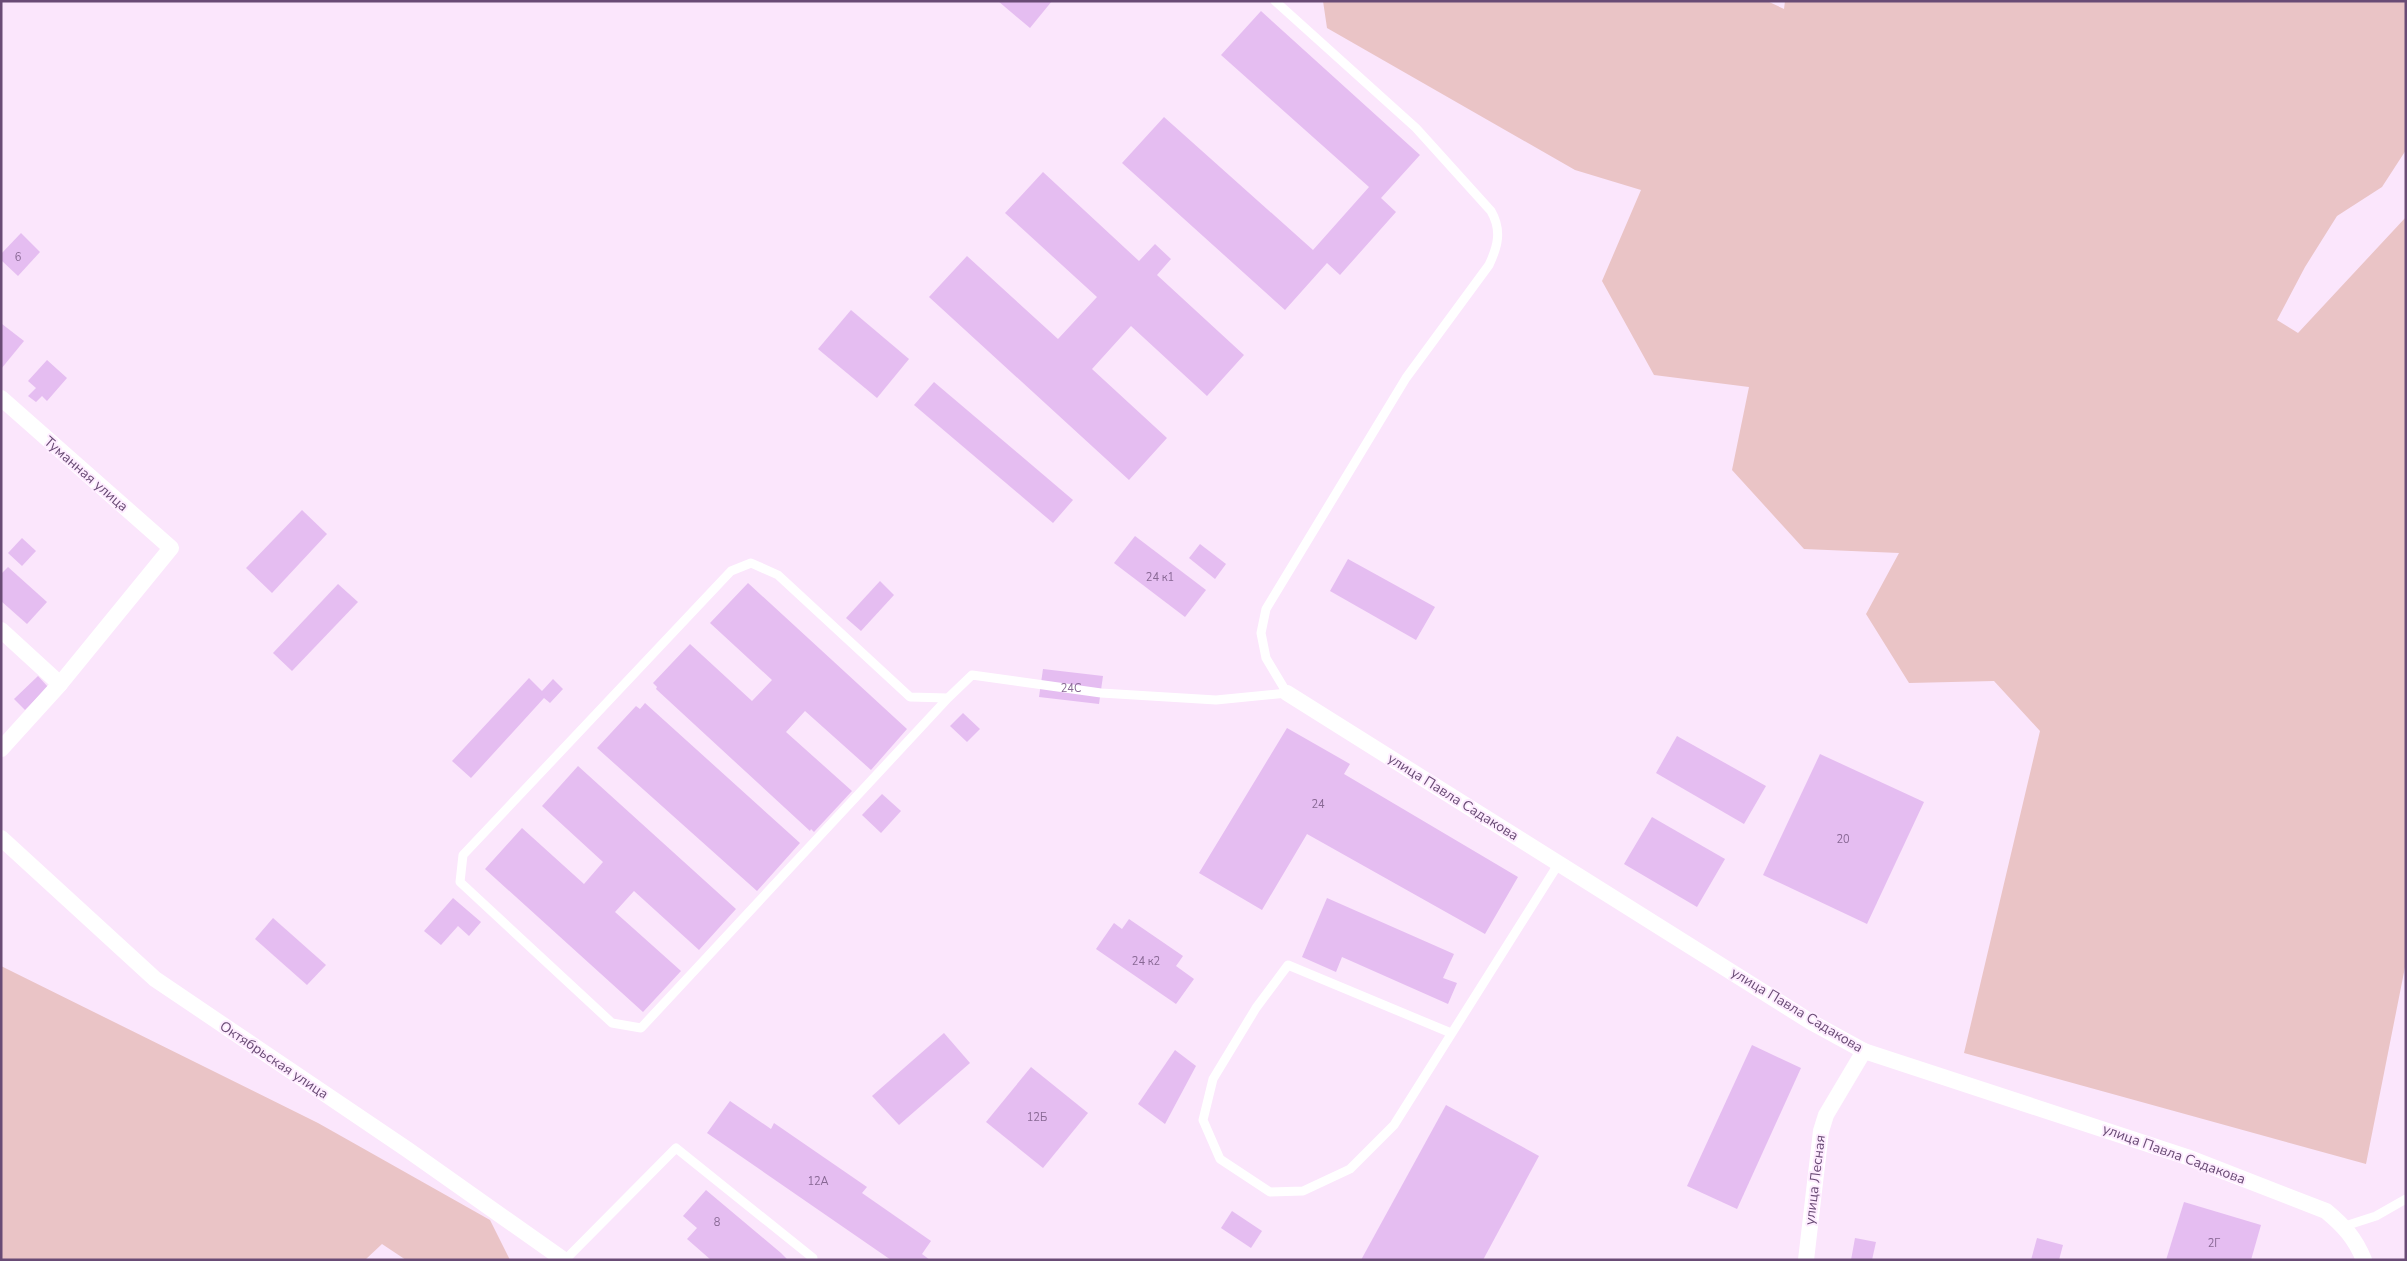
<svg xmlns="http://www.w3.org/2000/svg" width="2407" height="1261" viewBox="0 0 2407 1261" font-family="'Nunito Sans',sans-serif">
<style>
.green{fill:#eac4c6}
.building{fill:#e5bdf1}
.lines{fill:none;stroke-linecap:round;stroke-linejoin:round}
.lane{stroke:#fff;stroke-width:9}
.street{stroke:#fff;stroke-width:16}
.labels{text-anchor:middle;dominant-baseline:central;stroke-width:4;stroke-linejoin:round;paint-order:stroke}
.number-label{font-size:11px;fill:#886894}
.street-label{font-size:14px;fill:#694b75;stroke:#feecff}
</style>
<rect width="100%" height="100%" fill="#fbe6fc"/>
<g class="green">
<path d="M1323 1H1767L1784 9 1785 1H2406V150L2382 187 2337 216 2305 267 2277 320 2298 333 2406 217V962L2366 1164 1964 1053 2040 731 1994 681 1909 683 1866 614 1899 553 1804 549 1732 470 1749 387 1654 375 1602 281 1641 190 1575 170 1327 28Z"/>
<path d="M1 966 318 1123 490 1220 510 1260H406L382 1244 365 1260H1Z"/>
</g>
<g class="building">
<path d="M998 1H1052L1030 28Z"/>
<path d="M1261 11 1420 155 1381 198 1396 212 1340 275 1327 263 1285 310 1122 163 1164 117 1313 250 1369 187 1221 55Z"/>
<path d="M1043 172 1139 261 1155 244 1171 259 1157 275 1244 355 1207 396 1131 326 1092 369 1167 438 1129 480 929 297 967 256 1058 339 1097 297 1005 213Z"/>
<path d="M21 233 40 252 18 276 1 260V254Z"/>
<path d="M851 310 909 359 877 398 818 349Z"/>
<path d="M2 324 24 341 1 369V325Z"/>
<path d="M47 360 67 378 47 401 42 396 36 402 28 396 36 388 28 381Z"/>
<path d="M934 382 1073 500 1053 523 914 405Z"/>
<path d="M302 510 327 534 272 593 246 568Z"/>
<path d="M1135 536 1206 590 1185 617 1114 563Z"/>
<path d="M22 538 36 551 22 566 8 553Z"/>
<path d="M1200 544 1226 564 1215 579 1189 558Z"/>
<path d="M1348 559 1435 607 1416 640 1330 591Z"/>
<path d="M8 567 47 602 27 624 1 601V574Z"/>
<path d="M880 581 894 595 861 631 846 618Z"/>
<path d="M748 583 907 729 871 770 805 711 786 732 852 791 814 832 811 829 810 831 656 689 657 687 653 683 690 644 752 701 772 680 710 623Z"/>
<path d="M338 584 358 602 292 671 273 653Z"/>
<path d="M1043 669 1103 676 1099 704 1039 697Z"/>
<path d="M38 676 48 687 25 710 14 699Z"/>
<path d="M529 678 542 691 553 679 563 689 550 703 544 698 471 778 452 761Z"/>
<path d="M645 703 800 843 757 891 597 748 636 706 640 709Z"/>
<path d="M963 713 980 729 967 742 950 726Z"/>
<path d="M1287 728 1350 764 1344 774 1518 877 1485 934 1307 834 1262 910 1199 873Z"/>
<path d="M1677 736 1766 786 1744 824 1656 773Z"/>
<path d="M1820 754 1924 802 1867 924 1763 875Z"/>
<path d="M578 766 736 909 699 950 634 891 615 912 681 971 643 1012 485 869 522 828 584 884 603 862 542 806Z"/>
<path d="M882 794 901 811 881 833 862 815Z"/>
<path d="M1652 817 1725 859 1697 907 1624 864Z"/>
<path d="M453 898 481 922 469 936 458 926 441 945 424 931Z"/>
<path d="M1327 898 1454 954 1443 978 1457 983 1448 1004 1342 957 1336 972 1302 957Z"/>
<path d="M273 918 326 965 307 985 255 939Z"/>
<path d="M1129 919 1183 956 1176 966 1194 979 1176 1004 1096 949 1114 923 1122 929Z"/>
<path d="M944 1033 970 1063 899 1125 872 1096Z"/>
<path d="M1752 1045 1801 1068 1737 1209 1687 1186Z"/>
<path d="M1175 1050 1196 1066 1165 1124 1138 1104Z"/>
<path d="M1031 1067 1088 1113 1043 1168 986 1122Z"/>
<path d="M730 1101 771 1129 774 1123 867 1187 862 1193 931 1241 922 1254 930 1260H891L707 1133Z"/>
<path d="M1446 1105 1539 1156 1483 1260H1361Z"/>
<path d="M706 1190 781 1253 788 1260H711L687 1239 697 1228 683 1216Z"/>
<path d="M2184 1202 2261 1225 2251 1260H2166Z"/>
<path d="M1232 1211 1262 1231 1251 1248 1221 1228Z"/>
<path d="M1855 1238 1876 1242 1872 1260H1851Z"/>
<path d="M2037 1238 2063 1245 2059 1260H2031Z"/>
</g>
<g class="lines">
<g class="lane">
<path d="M948 698 641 1028 612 1023 460 882 463 855 731 571 751 563 778 575 910 697 948 698 972 675 1101 693 1216 700 1287 693 1266 658 1261 633 1266 609 1406 378 1489 265C1498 246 1502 230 1491 211L1416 128 1275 1"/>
<path d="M1451 1033 1288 965 1256 1008 1213 1079 1203 1120 1220 1159 1270 1192 1303 1191 1350 1169 1394 1125 1559 863"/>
<path d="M2345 1226 2376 1216 2406 1199"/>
<path d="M565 1260 676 1148 813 1258"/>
</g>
<g class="street">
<path d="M1 398 171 548 60 684 1 749"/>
<path d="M1 630 60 684"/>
<path d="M1287 693 1811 1022 1864 1051 2187 1157 2326 1211C2344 1226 2355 1238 2364 1260"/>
<path d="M1 838 155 979 408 1150 564 1260"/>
<path d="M1806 1260 1821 1131 1826 1115 1864 1051"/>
</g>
</g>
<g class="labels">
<g class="number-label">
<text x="18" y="257">6</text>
<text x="1160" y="577">24 к1</text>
<text x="1071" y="688">24С</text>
<text x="1318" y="804">24</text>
<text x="1843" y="839">20</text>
<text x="1146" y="961">24 к2</text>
<text x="1037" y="1117">12Б</text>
<text x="818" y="1181">12А</text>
<text x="717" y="1222">8</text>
<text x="2214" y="1243">2Г</text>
</g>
<g class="street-label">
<text transform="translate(86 474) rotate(41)">Туманная улица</text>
<text transform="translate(1453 797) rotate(32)">улица Павла Садакова</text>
<text transform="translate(1797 1010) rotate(31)">улица Павла Садакова</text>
<text transform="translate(274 1060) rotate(34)">Октябрьская улица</text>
<text transform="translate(2174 1154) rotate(20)">улица Павла Садакова</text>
<text transform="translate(1815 1180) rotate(-83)">улица Лесная</text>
</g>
</g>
<rect width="2407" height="1261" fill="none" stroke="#694b75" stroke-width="5"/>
</svg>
